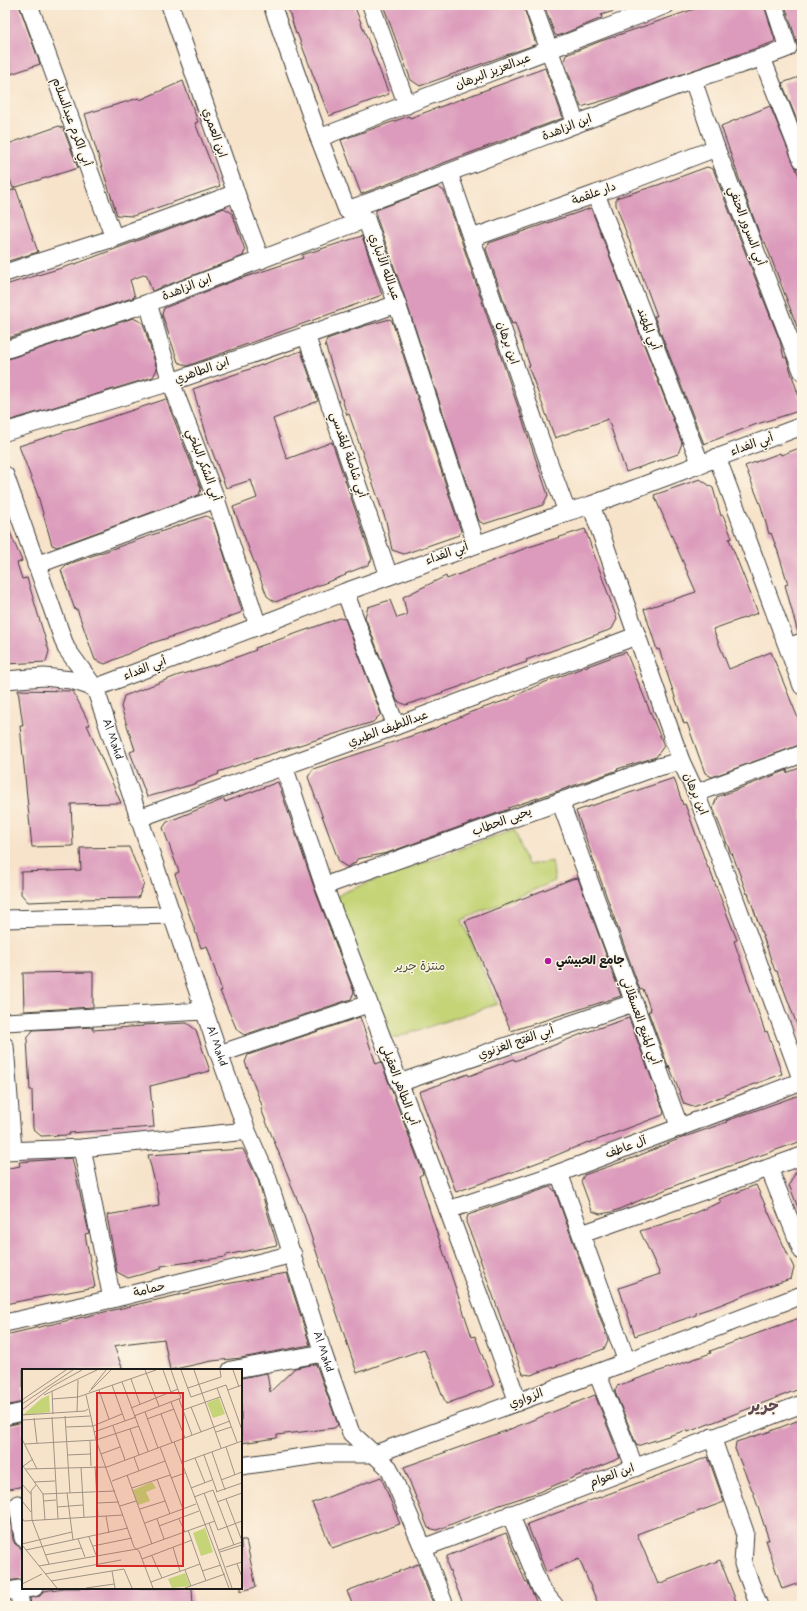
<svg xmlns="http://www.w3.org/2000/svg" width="807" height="1611" viewBox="0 0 807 1611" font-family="Mynerve,'Playpen Sans Arabic',sans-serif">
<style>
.green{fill:#c4d477;stroke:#70784a}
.building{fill:#dc9bbc}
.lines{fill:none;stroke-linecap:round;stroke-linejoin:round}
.street-casing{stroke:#3d3a36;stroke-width:19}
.street{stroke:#fff;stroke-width:17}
.poi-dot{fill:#b5179e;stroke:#fcf5e5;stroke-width:1.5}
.labels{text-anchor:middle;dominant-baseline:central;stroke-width:3;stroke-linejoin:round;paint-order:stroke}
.street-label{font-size:12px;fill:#1c1c1c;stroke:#fcf5e5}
.poi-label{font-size:12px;font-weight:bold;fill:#1c1c1c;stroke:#fcf5e5;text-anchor:start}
.park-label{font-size:12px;fill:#4e5337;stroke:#fcf5e5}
.district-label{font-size:16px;font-weight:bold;fill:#5f4854;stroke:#fcf5e5}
.inset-road{fill:none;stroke:#9f9384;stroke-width:1}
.view{fill:#d62828;fill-opacity:0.15;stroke:#d62828;stroke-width:2}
.inset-edge{fill:none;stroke:#1c1c1c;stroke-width:2}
</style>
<rect width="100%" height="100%" fill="#fcf5e5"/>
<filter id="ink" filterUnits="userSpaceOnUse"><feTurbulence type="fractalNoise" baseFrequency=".025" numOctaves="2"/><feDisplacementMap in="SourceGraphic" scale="8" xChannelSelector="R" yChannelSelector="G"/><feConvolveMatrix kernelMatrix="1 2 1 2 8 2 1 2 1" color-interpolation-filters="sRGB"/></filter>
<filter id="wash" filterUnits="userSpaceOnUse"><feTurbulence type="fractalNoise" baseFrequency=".012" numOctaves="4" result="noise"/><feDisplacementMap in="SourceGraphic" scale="16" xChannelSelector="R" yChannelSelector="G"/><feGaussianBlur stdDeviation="0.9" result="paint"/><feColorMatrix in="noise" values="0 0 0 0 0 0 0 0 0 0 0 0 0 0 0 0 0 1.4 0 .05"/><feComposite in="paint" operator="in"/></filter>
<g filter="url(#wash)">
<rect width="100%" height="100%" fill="#f7e3ca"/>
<path class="green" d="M514 829 528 865 552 861 555 881 462 920 497 1004 386 1041 335 898 344 892Z"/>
<g id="blocks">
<g class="building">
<path d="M5 5H19L40 64 8 75 5 66Z"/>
<path d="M287 5H354L389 94 329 116 297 33 296 34Z"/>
<path d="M383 5H523L535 41 534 45 420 86 411 80Z"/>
<path d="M544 5H623L624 8 601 15 602 18 558 36 555 35Z"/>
<path d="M706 5H764L775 40 774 42 622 95 581 107 564 61 566 55 601 41Z"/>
<path d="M785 5H802V52H800Z"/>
<path d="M545 68 563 118 361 194 341 140 409 116 410 118Z"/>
<path d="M802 76V133L782 83Z"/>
<path d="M183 81 198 122 195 123 220 186 133 216 117 215 85 114 139 98 140 100Z"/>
<path d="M770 106 802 183V336L801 337 765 242 763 243 742 187 721 126Z"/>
<path d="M59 126 63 128 78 168 13 188 5 166V145Z"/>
<path d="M707 167 713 169 756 280 780 341 784 358 786 357 802 406V410L757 424 704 444 654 316H657L616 205V198L658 185Z"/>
<path d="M438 187 444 191 454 219 548 495 543 505 484 524 479 521 406 301 376 216V210Z"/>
<path d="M16 189 38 252 5 262V192Z"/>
<path d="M224 208 232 213 245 250 243 256 152 291 146 274 130 280 135 297 5 339V285L78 263Z"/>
<path d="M591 208 682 443 678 454 626 472 608 419 555 438 528 366H530L515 323 512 324 508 313 486 249 489 243Z"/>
<path d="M362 236 382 295 187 366 178 362 162 314 164 308 233 281 303 258 302 255Z"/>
<path d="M133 318 143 323 157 369 153 377 8 421 5 411V360Z"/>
<path d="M390 319 392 321 461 531 459 535 404 554 392 550 386 521 349 414 347 415 325 344 327 339 364 326Z"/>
<path d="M301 351 318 401 273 419 287 459 332 442 372 559 368 565 345 574 346 575 275 602 267 596 233 507 257 498 251 480 226 488 208 440 193 389Z"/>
<path d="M166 399 201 489 199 495 57 547 52 545 38 496 19 446 72 429 73 430Z"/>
<path d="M802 447V632L798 633 785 585 788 584 778 552 771 533 769 534 761 506 745 466 780 453 781 455Z"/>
<path d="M700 479 713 488 721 516 723 515 732 538 729 539 758 613 713 629 729 669 771 652 802 728V744L712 777 705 773 687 723 684 724 659 649 657 650 644 609 696 592 654 495Z"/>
<path d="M206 516 213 520 242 611 240 613 199 628 152 643 105 664 95 660 77 609 75 610 61 570 66 565Z"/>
<path d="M5 520 22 561 17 563 22 579 27 578 49 651 46 662 5 664Z"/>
<path d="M585 529 617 619 612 629 526 660 527 662 481 677 459 687 406 705 397 701 365 617 368 607 390 600 397 618 407 615 403 597 446 576 447 579 526 548Z"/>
<path d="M340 618 345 619 381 714 373 722 255 759 218 772 219 774 191 785 147 797 130 752 135 750 121 707 124 696 179 675 218 664 256 650 255 648Z"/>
<path d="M626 652 664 746 656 757 617 769 618 770 564 789 508 808 509 809 387 853 357 859 355 863 347 867 339 862 308 777 313 769 435 728 471 712 510 699V698L543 683 582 668Z"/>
<path d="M18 690 73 691 90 725H87L121 803 71 804 73 846 32 847 20 726H23Z"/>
<path d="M802 767V1036H801L777 971H775L748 893 747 894 732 853 731 854 713 808 717 797 788 770 786 773Z"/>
<path d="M674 778 683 805 685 804 708 868H709L737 940 734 941 765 1032 767 1031 782 1074 693 1107 684 1104 669 1065V1069L648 1011H651L643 989 640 990 576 811Z"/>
<path d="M278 782 315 890 354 992 351 999 244 1035 237 1030 220 991H222L207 946 201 948 175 874 179 872 163 828 167 822 224 799 225 802Z"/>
<path d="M129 847 144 884 138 898 82 899V900L28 902 21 894V872L81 870 80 848Z"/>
<path d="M578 878 621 996 511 1031 465 921 572 879Z"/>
<path d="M93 972V1007L24 1011 23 973Z"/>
<path d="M360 1017 376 1064 381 1062 421 1168 423 1174 419 1176 433 1221 472 1337 475 1336 494 1386 446 1404 424 1349 357 1373 304 1215 290 1183H291L261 1109 263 1108 245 1062 248 1055Z"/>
<path d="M629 1018 664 1112 663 1115 589 1143 588 1142 552 1157 510 1173 456 1192 419 1092 468 1074 469 1076 514 1059 515 1061 584 1033Z"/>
<path d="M187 1023 196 1030 210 1071 150 1086 154 1127 69 1133 70 1135 41 1136 33 1129 32 1090H30L27 1039 33 1030 93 1027V1030L143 1026V1025Z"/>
<path d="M802 1094V1141L686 1181 612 1212 600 1214 592 1211 581 1181 584 1175 633 1158 679 1139 727 1122 726 1121Z"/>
<path d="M243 1149 258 1180 277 1245 226 1255V1257L161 1266V1269L128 1278 117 1272 107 1215 159 1206 158 1194 148 1155Z"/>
<path d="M72 1158 89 1233 85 1234 95 1287 5 1304V1169L20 1166 19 1162Z"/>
<path d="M802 1167V1215H801L789 1185 798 1168Z"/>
<path d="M756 1185 794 1268 791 1279 768 1286 717 1306 696 1313V1315L635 1336 619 1288 660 1274 640 1231 682 1218 721 1202 719 1199Z"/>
<path d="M550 1187 555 1191 608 1340 604 1349 531 1375 523 1374 507 1332H506L480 1259H481L466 1222 468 1215Z"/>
<path d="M287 1273 310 1345 241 1358 212 1361 170 1370 164 1339 130 1343 114 1346 123 1370H23V1402L5 1406V1335L226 1284Z"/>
<path d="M802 1317V1388L688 1432 687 1430 637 1446 615 1392 617 1386 711 1353 710 1351Z"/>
<path d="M316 1364 338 1425 334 1428 277 1435V1438L241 1443V1378L267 1373 270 1392 295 1368Z"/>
<path d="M595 1395 620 1458 536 1493 491 1508 437 1530 428 1528 404 1467 508 1430Z"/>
<path d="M802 1419V1582L782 1589 766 1540H769L753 1492 735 1449 736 1442 768 1432Z"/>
<path d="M23 1422V1486L5 1490V1426Z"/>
<path d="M708 1457 724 1502 637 1534 658 1584 720 1560 738 1606H599L579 1559 546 1572 527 1524Z"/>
<path d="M381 1477 400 1524 332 1548 312 1503Z"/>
<path d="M10 1516 13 1540 15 1544 21 1548 23 1556V1579L6 1581 5 1517Z"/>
<path d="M506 1533 526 1583H528L538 1606H464L447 1564V1556Z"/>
<path d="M241 1540H246L256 1587 241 1591Z"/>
<path d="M418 1564 434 1606H353L347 1591Z"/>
<path d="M64 1588H192L193 1606H31L30 1598 40 1596 43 1591Z"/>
</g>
</g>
</g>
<g filter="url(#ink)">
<use href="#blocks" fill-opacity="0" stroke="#3d3a36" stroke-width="1"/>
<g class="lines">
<g class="street-casing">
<g id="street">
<path d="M29 5 114 238"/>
<path d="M170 5 236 193 261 260"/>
<path d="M272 5 319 138 347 210 366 219 397 304 476 544"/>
<path d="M371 5 407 105"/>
<path d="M533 5 576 124"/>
<path d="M762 58 802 160"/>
<path d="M693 80 716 148 802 371"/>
<path d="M319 138 666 5"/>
<path d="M449 173 541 441 567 512"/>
<path d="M596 194 701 465"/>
<path d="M347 210C462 169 576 123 690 81 723 69 756 61 788 48L774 5"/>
<path d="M472 238 596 194 716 148"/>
<path d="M5 273 114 238 236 193"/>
<path d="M148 303 171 382 216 499 258 626"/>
<path d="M306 335 389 576"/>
<path d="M5 350 148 303 366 219"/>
<path d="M5 432 171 382 397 304"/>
<path d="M717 457 802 686"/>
<path id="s1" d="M5 475 66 648 95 688 219 1054 247 1131 267 1176 323 1353 351 1433 389 1468 423 1548 445 1606"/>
<path d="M591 505 681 761 696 793 802 1081"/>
<path d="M36 565 216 499"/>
<path d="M345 592 396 726"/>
<path d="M788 647 802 642"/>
<path d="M5 680 44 677 71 680 95 688 258 626 345 592 567 512 591 505 802 426"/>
<path d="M284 766 324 886 448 1210 518 1402"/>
<path d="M696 793 802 754"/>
<path d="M560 801 680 1128"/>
<path d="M139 818 396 726 636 636"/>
<path d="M324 886 651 769 681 761"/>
<path d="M5 919 172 915"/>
<path d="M5 1022 204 1011"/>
<path d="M5 1046 13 1150"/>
<path d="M219 1054 368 1004"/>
<path d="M399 1083 633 1003"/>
<path d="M82 1148 112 1299"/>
<path d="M5 1151 82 1148 247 1131"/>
<path d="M769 1168 802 1251"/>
<path d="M559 1173 627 1362"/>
<path d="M448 1210 559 1173 802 1081"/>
<path d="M582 1234 802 1156"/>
<path d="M5 1323 112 1299 293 1254"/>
<path d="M231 1370 323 1353"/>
<path d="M597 1373 635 1468"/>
<path d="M5 1416 23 1412"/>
<path d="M712 1437 745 1532 743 1564 759 1606"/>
<path d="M241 1466 324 1454H375L597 1373 802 1295"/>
<path d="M18 1504 23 1538"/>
<path d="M510 1514 541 1589 555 1606"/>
<path d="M423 1548 802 1404"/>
<path d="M18 1589 21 1606"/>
<path d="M5 1591 34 1588"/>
</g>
</g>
<use href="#street" class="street"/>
</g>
</g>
<circle class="poi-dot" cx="548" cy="961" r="4"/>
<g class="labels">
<g class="street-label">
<text transform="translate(493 72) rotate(-21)">عبدالعزيز البرهان</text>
<text transform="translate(71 122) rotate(70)">أبي الكرم عبدالسلام</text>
<text transform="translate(567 128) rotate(-21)">ابن الزاهدة</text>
<text transform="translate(214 133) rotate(71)">ابن العمري</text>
<text transform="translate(594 194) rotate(-20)">دار علقمة</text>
<text transform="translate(746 226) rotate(69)">أبي السرور الحنفي</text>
<text transform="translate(384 267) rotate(70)">عبدالله الأنباري</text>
<text transform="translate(187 288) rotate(-21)">ابن الزاهدة</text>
<text transform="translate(648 329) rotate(69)">أبي المهند</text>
<text transform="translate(507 343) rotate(71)">ابن برهان</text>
<text transform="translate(202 371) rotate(-19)">ابن الطاهري</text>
<text transform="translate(752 445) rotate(-20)">أبي الفداء</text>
<text transform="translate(348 455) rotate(71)">أبي شاملة المقدسي</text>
<text transform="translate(203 465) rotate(69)">أبي الشكر البلخي</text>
<text transform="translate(447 554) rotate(-20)">أبي الفداء</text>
<text transform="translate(145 669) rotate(-21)">أبي الفداء</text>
<text transform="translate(388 729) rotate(-20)">عبداللطيف الطبري</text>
<text stroke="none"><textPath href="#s1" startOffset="287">Al Mahd</textPath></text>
<text transform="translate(695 794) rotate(67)">ابن برهان</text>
<text transform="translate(502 822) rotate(-20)">يحيى الحطاب</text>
<text transform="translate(640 1021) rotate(70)">أبي المنيع العسقلاني</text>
<text transform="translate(516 1043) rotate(-19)">أبي الفتح الغزنوي</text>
<text stroke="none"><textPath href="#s1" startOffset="611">Al Mahd</textPath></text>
<text transform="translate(399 1085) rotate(69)">أبي الطاهر العقيلي</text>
<text transform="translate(626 1148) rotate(-20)">آل عاطف</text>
<text transform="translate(149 1290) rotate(-14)">حمامة</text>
<text stroke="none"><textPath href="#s1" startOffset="935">Al Mahd</textPath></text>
<text transform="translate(526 1399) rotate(-20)">الزواوي</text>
<text transform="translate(612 1476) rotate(-20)">ابن العوام</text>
</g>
<g class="poi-label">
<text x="556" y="961">جامع الحبيشي</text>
</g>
<g class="park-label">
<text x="420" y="967">منتزة جرير</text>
</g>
<g class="district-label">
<text x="764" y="1406">جرير</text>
</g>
</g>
<g transform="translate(22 1369)">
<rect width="220" height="220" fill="#f7e3ca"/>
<path d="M27 26 28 43 1 46 19 30ZM197 29 203 45 191 49 185 34ZM130 113 134 119 124 123 128 132 116 136 111 121ZM183 159 191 183 179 187 171 164ZM163 204 168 217 150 219 146 210Z" fill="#c4d477"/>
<path class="inset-road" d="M123 1 137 37M141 1 149 23M159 1 169 28 204 16 220 61M172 1 199 79M211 1 217 18M109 10 118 35M100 13 126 82M90 16 103 52M166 19 199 8 198 1M195 19 215 73M69 20 84 1M77 21 87 50M206 21 220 16M30 22 31 45M67 23 89 1M22 26 75 1M64 26 74 71 112 178 117 182 131 219M30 30 56 28 134 1M157 30 170 66M0 31 44 1M149 33 163 69M0 35 51 1M169 38 179 63M109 39 156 20M0 41 31 17 60 1M161 41 198 28M55 43 56 11M123 43 136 79M139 45 150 74M0 46 63 42 66 40M43 47 48 124M112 47 159 29 149 1M30 48 36 150M12 49 15 74M125 50 152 40M0 51 68 47M91 57 103 91M44 58 71 57 100 45M108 60 117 86M72 63 114 48M194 63 209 58M0 70 15 100M68 72 69 97M152 73 207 219M3 75 74 71 117 57M138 78 161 140M204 78 213 106M190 83 203 121M79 85 98 78M45 86 69 85M182 86 195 123M112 88 117 102M173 89 183 114M159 94 220 72M1 97 21 125 23 151M73 97 76 148M0 98 11 90M59 98 62 148M4 100 85 98 208 52M105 106 130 175M149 109 163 104M135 110 148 145M199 111 220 103M90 112 143 92M12 113 33 112M0 115 9 125M14 116 9 122 10 151 27 195M110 119 148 106M169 119 190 111M194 123 220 114M45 124 51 171M182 124 196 161 220 152M21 125 93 122M172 128 191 121 212 176M204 130 220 172M0 132 9 143M22 132 34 131M195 133 220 124M75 134 97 133M98 137 114 132M35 138 61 136M118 140 143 132M84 147 87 164M0 149 2 152 101 146M135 150 142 170M157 150 163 163M123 154 174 135M187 154 210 219M137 157 177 142M166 161 184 212M67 168 74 186M56 170 63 188M0 175 50 163M0 176 35 219M71 177 110 169M151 178 158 202M4 181 106 159M197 181 220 173M198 183 220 176M23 186 59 179M130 187 140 209M120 190 170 171M215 195 220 208M17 197 115 180 193 152M204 198 220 193M163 201 169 217M90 202 93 219M180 202 199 196M23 205 99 191M29 212 102 200 110 219M129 213 178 195M0 215 20 205M64 219 92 215M163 219 203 205"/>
<path class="view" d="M75 24H161V197H75Z"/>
<rect width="220" height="220" class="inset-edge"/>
</g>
<rect width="807" height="1611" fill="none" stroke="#fcf5e5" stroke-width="20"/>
</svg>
